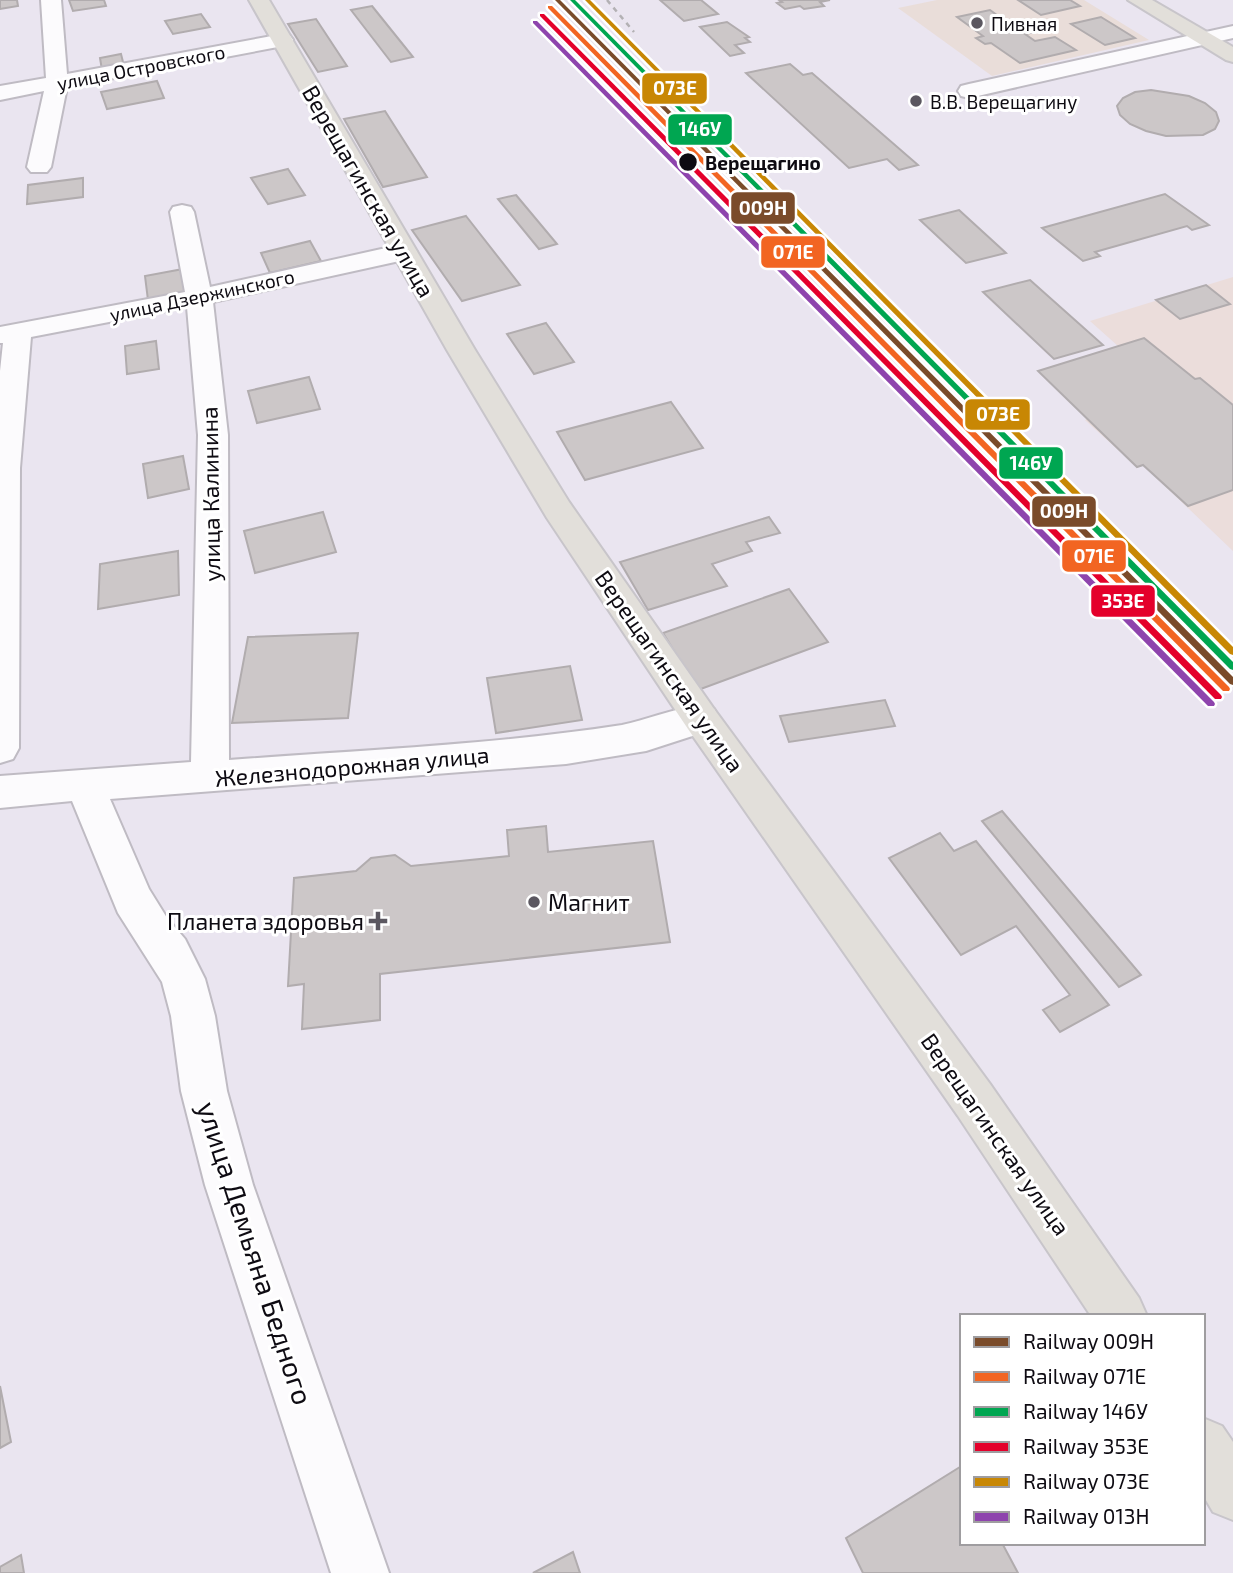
<svg xmlns="http://www.w3.org/2000/svg" width="1233" height="1573" viewBox="0 0 1233 1573" font-family="'Exo 2',sans-serif">
<style>
.commercial{fill:#e9ddd9}
.industrial{fill:#ebdddb}
.building{fill:#ccc7c8;stroke:#b1acae;stroke-width:2}
.lines{fill:none;stroke-linecap:round;stroke-linejoin:round}
.minor-casing{stroke:#bfbbc3;stroke-width:4}
.major-casing{stroke:#c8c5ca;stroke-width:4}
.minor{fill:#fcfbfd;fill-rule:evenodd}
.major{fill:#e2dfda;fill-rule:evenodd}
.rail{stroke:#b3b1b4;stroke-width:2.5;stroke-dasharray:5 5;stroke-linecap:butt}
.rail-1-casing{stroke:#fff;stroke-width:5}
.rail-2-casing{stroke:#fff;stroke-width:5}
.rail-3-casing{stroke:#fff;stroke-width:5}
.rail-4-casing{stroke:#fff;stroke-width:5}
.rail-5-casing{stroke:#fff;stroke-width:5}
.rail-6-casing{stroke:#fff;stroke-width:5}
.rail-1{fill:#7a4b2a;fill-rule:evenodd}
.rail-2{fill:#f26522;fill-rule:evenodd}
.rail-3{fill:#00a651;fill-rule:evenodd}
.rail-4{fill:#e4002b;fill-rule:evenodd}
.rail-5{fill:#c88704;fill-rule:evenodd}
.rail-6{fill:#8e44ad;fill-rule:evenodd}
.poi-dot{fill:#5b5760;stroke:#fff;stroke-width:2.5}
.stop-dot{fill:#0e0b12;stroke:#fff;stroke-width:2.5}
.labels{text-anchor:middle;dominant-baseline:central;stroke-width:6;stroke-linejoin:round;paint-order:stroke}
.far-poi-label{font-size:19px;fill:#0e0b12;stroke:#fff;text-anchor:start}
.far-street-label{font-size:19px;fill:#0e0b12;stroke:#fff}
.far-stop-label{font-size:19px;font-weight:bold;fill:#0e0b12;stroke:#fff;text-anchor:start}
.street-label{font-size:23px;fill:#0e0b12;stroke:#fff}
.poi-label{font-size:23px;fill:#0e0b12;stroke:#fff;text-anchor:start}
.near-street-label{font-size:28px;fill:#0e0b12;stroke:#fff}
.line-badge{stroke:#fff;stroke-width:2.5}
.badge-label{font-size:19px;text-anchor:middle;font-weight:bold;fill:#fff}
</style>
<rect width="100%" height="100%" fill="#eae5f0"/>
<path class="commercial" d="M937 0H1084L1149 40 992 76 898 8Z"/>
<path class="industrial" d="M1233 277V551L1143 465 1137 467 1085 420 1089 418 1038 371 1118 346 1090 321Z"/>
<g class="building">
<path d="M0 0H17L18 6 0 9Z"/>
<path d="M69 0H104L106 6 73 11Z"/>
<path d="M660 0H701L718 14 684 21Z"/>
<path d="M779 0H830L820 2 824 6 804 9 800 6 785 9 777 3 782 2Z"/>
<path d="M1018 0H1070L1080 6 1041 15Z"/>
<path d="M372 6 413 57 391 62 351 10Z"/>
<path d="M990 10 1016 29 1042 23 1052 29 1025 34 1035 41 1055 37 1076 50 1020 63 991 43 985 44 976 38 983 36 957 17Z"/>
<path d="M201 14 210 27 173 34 165 21Z"/>
<path d="M1101 17 1135 38 1105 45 1071 24Z"/>
<path d="M316 19 347 66 318 72 288 24Z"/>
<path d="M727 22 749 37 745 38 750 42 735 45 744 53 730 56 700 27Z"/>
<path d="M121 54 124 66 102 70 100 58Z"/>
<path d="M790 64 803 75 812 73 918 165 899 170 887 159 849 168 746 73Z"/>
<path d="M157 81 164 98 107 109 101 92Z"/>
<path d="M1151 90 1189 96 1205 103 1216 112 1219 121 1215 129 1203 135 1166 136 1146 131 1130 124 1120 115 1117 106 1123 98 1135 92Z"/>
<path d="M385 111 427 177 383 187 344 119Z"/>
<path d="M288 169 305 195 268 204 251 178Z"/>
<path d="M83 178V197L27 204 28 185Z"/>
<path d="M1165 194 1209 225 1192 230 1187 226 1095 252 1100 256 1083 261 1042 228Z"/>
<path d="M516 195 557 244 539 249 498 199Z"/>
<path d="M959 210 1006 253 966 263 920 220Z"/>
<path d="M466 216 520 285 462 301 412 230Z"/>
<path d="M310 241 321 261 270 273 261 253Z"/>
<path d="M183 269 187 293 148 300 145 276Z"/>
<path d="M1030 280 1103 345 1054 359 983 292Z"/>
<path d="M1206 285 1230 304 1180 319 1156 300Z"/>
<path d="M546 323 574 362 534 374 507 334Z"/>
<path d="M1144 338 1195 379 1200 378 1233 405V490L1188 506 1143 465 1137 467 1038 371Z"/>
<path d="M156 341 159 369 127 374 125 346Z"/>
<path d="M309 377 320 409 257 423 248 391Z"/>
<path d="M671 402 703 448 585 480 557 432Z"/>
<path d="M183 456 189 489 148 498 143 464Z"/>
<path d="M323 512 336 552 255 573 244 531Z"/>
<path d="M769 517 780 533 746 542 752 551 712 564 727 586 648 610 620 562Z"/>
<path d="M178 551 179 595 98 609 100 564Z"/>
<path d="M789 589 828 642 698 690 663 633Z"/>
<path d="M358 633 348 718 232 723 248 637Z"/>
<path d="M570 666 582 720 496 733 487 678Z"/>
<path d="M885 700 895 726 789 742 780 716Z"/>
<path d="M1002 811 1141 975 1119 987 982 821Z"/>
<path d="M546 826 548 852 653 841 670 942 380 974V1020L302 1029 304 984 288 986 294 878 356 871 371 858 395 855 411 866 509 856 507 830Z"/>
<path d="M940 833 954 851 976 841 1109 1005 1060 1032 1043 1010 1070 995 1016 926 961 955 889 858Z"/>
<path d="M0 1386 11 1442 0 1448Z"/>
<path d="M960 1467 962 1543H1002L1018 1573H863L846 1538Z"/>
<path d="M573 1552 580 1573H533Z"/>
<path d="M21 1555 24 1573H0V1567Z"/>
</g>
<g class="lines">
<g class="minor-casing">
<g id="minor">
<path d="M41 0H61L67 74 283 34 290 36 293 40 290 44 283 46 67 87 51 167 47 172H31L27 167 44 91 0 100V86L46 78Z"/>
<path d="M1233 26V38L969 98 961 96 958 91 961 86 969 84Z"/>
<path d="M182 205 191 207 194 212 210 287 404 244 413 247 417 252 413 257 404 260 213 302 228 435 229 760C360 750 492 745 622 725 648 720 690 701 714 709L719 719 714 729 646 751 566 764 110 799 149 889 167 918 185 939 205 979 215 1016 227 1091 253 1185 389 1573H331L205 1185 181 1091 171 1016 162 982 118 913 72 801 0 808V776L191 762 198 435 187 307 31 337 20 468 19 748 13 759 0 763V371L3 343H0V327L185 292 170 212 173 207Z"/>
</g>
</g>
<g class="major-casing">
<g id="major">
<path d="M249 0H269L475 350 569 502 714 709 990 1084 1139 1298 1147 1316H1091L958 1116 688 729 547 518 447 350Z"/>
<path d="M1128 0H1152L1233 47V62L1226 60Z"/>
<path d="M1203 1418 1222 1426 1233 1442V1520L1213 1512 1203 1495Z"/>
</g>
</g>
<use href="#minor" class="minor"/>
<use href="#major" class="major"/>
<path class="rail" d="M607 0 634 32"/>
<g class="rail-1-casing">
<path id="rail-1" d="M555 0H560L1233 677V685L1230 684Z"/>
</g>
<g class="rail-2-casing">
<path id="rail-2" d="M548 6H552L1229 687 1230 689 1229 691H1223L548 8Z"/>
</g>
<g class="rail-3-casing">
<path id="rail-3" d="M570 0H575L1233 662V670L1230 669Z"/>
</g>
<g class="rail-4-casing">
<path id="rail-4" d="M540 14H544L1221 695 1222 697 1221 699H1215L540 16Z"/>
</g>
<g class="rail-5-casing">
<path id="rail-5" d="M585 0H590L1233 647V655L1230 654Z"/>
</g>
<g class="rail-6-casing">
<path id="rail-6" d="M533 21H537L1214 702 1215 704 1214 706H1208L533 23Z"/>
</g>
<use href="#rail-1" class="rail-1"/>
<use href="#rail-2" class="rail-2"/>
<use href="#rail-3" class="rail-3"/>
<use href="#rail-4" class="rail-4"/>
<use href="#rail-5" class="rail-5"/>
<use href="#rail-6" class="rail-6"/>
</g>
<g class="poi-dot">
<circle cx="977" cy="23" r="7"/>
<circle cx="916" cy="101" r="7"/>
<circle cx="534" cy="902" r="7"/>
<path d="M374.5 910.5h7v7h7v7h-7v7h-7v-7h-7v-7h7z"/>
</g>
<circle class="stop-dot" cx="688" cy="162" r="10"/>
<g class="labels">
<g class="far-poi-label">
<text x="991" y="23">Пивная</text>
<text x="930" y="101">В.В. Верещагину</text>
</g>
<g class="far-street-label">
<text transform="translate(141 67) rotate(-11)">улица Островского</text>
<text transform="translate(202 295) rotate(-12)">улица Дзержинского</text>
</g>
<g class="far-stop-label">
<text x="705" y="162">Верещагино</text>
</g>
<g class="street-label">
<text transform="translate(369 191) rotate(60)">Верещагинская улица</text>
<text transform="translate(210 494) rotate(-91)">улица Калинина</text>
<text transform="translate(670 671) rotate(55)">Верещагинская улица</text>
<text transform="translate(352 766) rotate(-5)">Железнодорожная улица</text>
<text transform="translate(996 1134) rotate(55)">Верещагинская улица</text>
</g>
<g class="poi-label">
<text x="548" y="902">Магнит</text>
<text x="364" y="921" text-anchor="end">Планета здоровья</text>
</g>
<g class="near-street-label">
<text transform="translate(256 1253) rotate(72)">улица Демьяна Бедного</text>
</g>
</g>
<g class="line-badge">
<rect x="641" y="72" width="67" height="33" rx="7" fill="#c88704"/>
<rect x="667" y="113" width="66" height="33" rx="7" fill="#00a651"/>
<rect x="730" y="191" width="66" height="34" rx="7" fill="#7a4b2a"/>
<rect x="760" y="235" width="66" height="34" rx="7" fill="#f26522"/>
<rect x="964" y="398" width="67" height="33" rx="7" fill="#c88704"/>
<rect x="998" y="446" width="66" height="34" rx="7" fill="#00a651"/>
<rect x="1031" y="495" width="66" height="33" rx="7" fill="#7a4b2a"/>
<rect x="1061" y="539" width="66" height="34" rx="7" fill="#f26522"/>
<rect x="1090" y="584" width="66" height="34" rx="7" fill="#e4002b"/>
</g>
<g class="badge-label">
<text x="675" y="95">073Е</text>
<text x="700" y="136">146У</text>
<text x="763" y="215">009Н</text>
<text x="793" y="259">071Е</text>
<text x="998" y="421">073Е</text>
<text x="1031" y="470">146У</text>
<text x="1064" y="518">009Н</text>
<text x="1094" y="563">071Е</text>
<text x="1123" y="608">353Е</text>
</g>
<rect x="960" y="1314" width="245" height="231" fill="#ffffff" stroke="#9f9da0" stroke-width="2"/>
<rect x="974" y="1337" width="35" height="10" fill="#7a4b2a" stroke="#9f9da0" stroke-width="2"/>
<text x="1023" y="1349" font-size="21" fill="#0e0b12">Railway 009Н</text>
<rect x="974" y="1372" width="35" height="10" fill="#f26522" stroke="#9f9da0" stroke-width="2"/>
<text x="1023" y="1384" font-size="21" fill="#0e0b12">Railway 071Е</text>
<rect x="974" y="1407" width="35" height="10" fill="#00a651" stroke="#9f9da0" stroke-width="2"/>
<text x="1023" y="1419" font-size="21" fill="#0e0b12">Railway 146У</text>
<rect x="974" y="1442" width="35" height="10" fill="#e4002b" stroke="#9f9da0" stroke-width="2"/>
<text x="1023" y="1454" font-size="21" fill="#0e0b12">Railway 353Е</text>
<rect x="974" y="1477" width="35" height="10" fill="#c88704" stroke="#9f9da0" stroke-width="2"/>
<text x="1023" y="1489" font-size="21" fill="#0e0b12">Railway 073Е</text>
<rect x="974" y="1512" width="35" height="10" fill="#8e44ad" stroke="#9f9da0" stroke-width="2"/>
<text x="1023" y="1524" font-size="21" fill="#0e0b12">Railway 013Н</text>
</svg>
